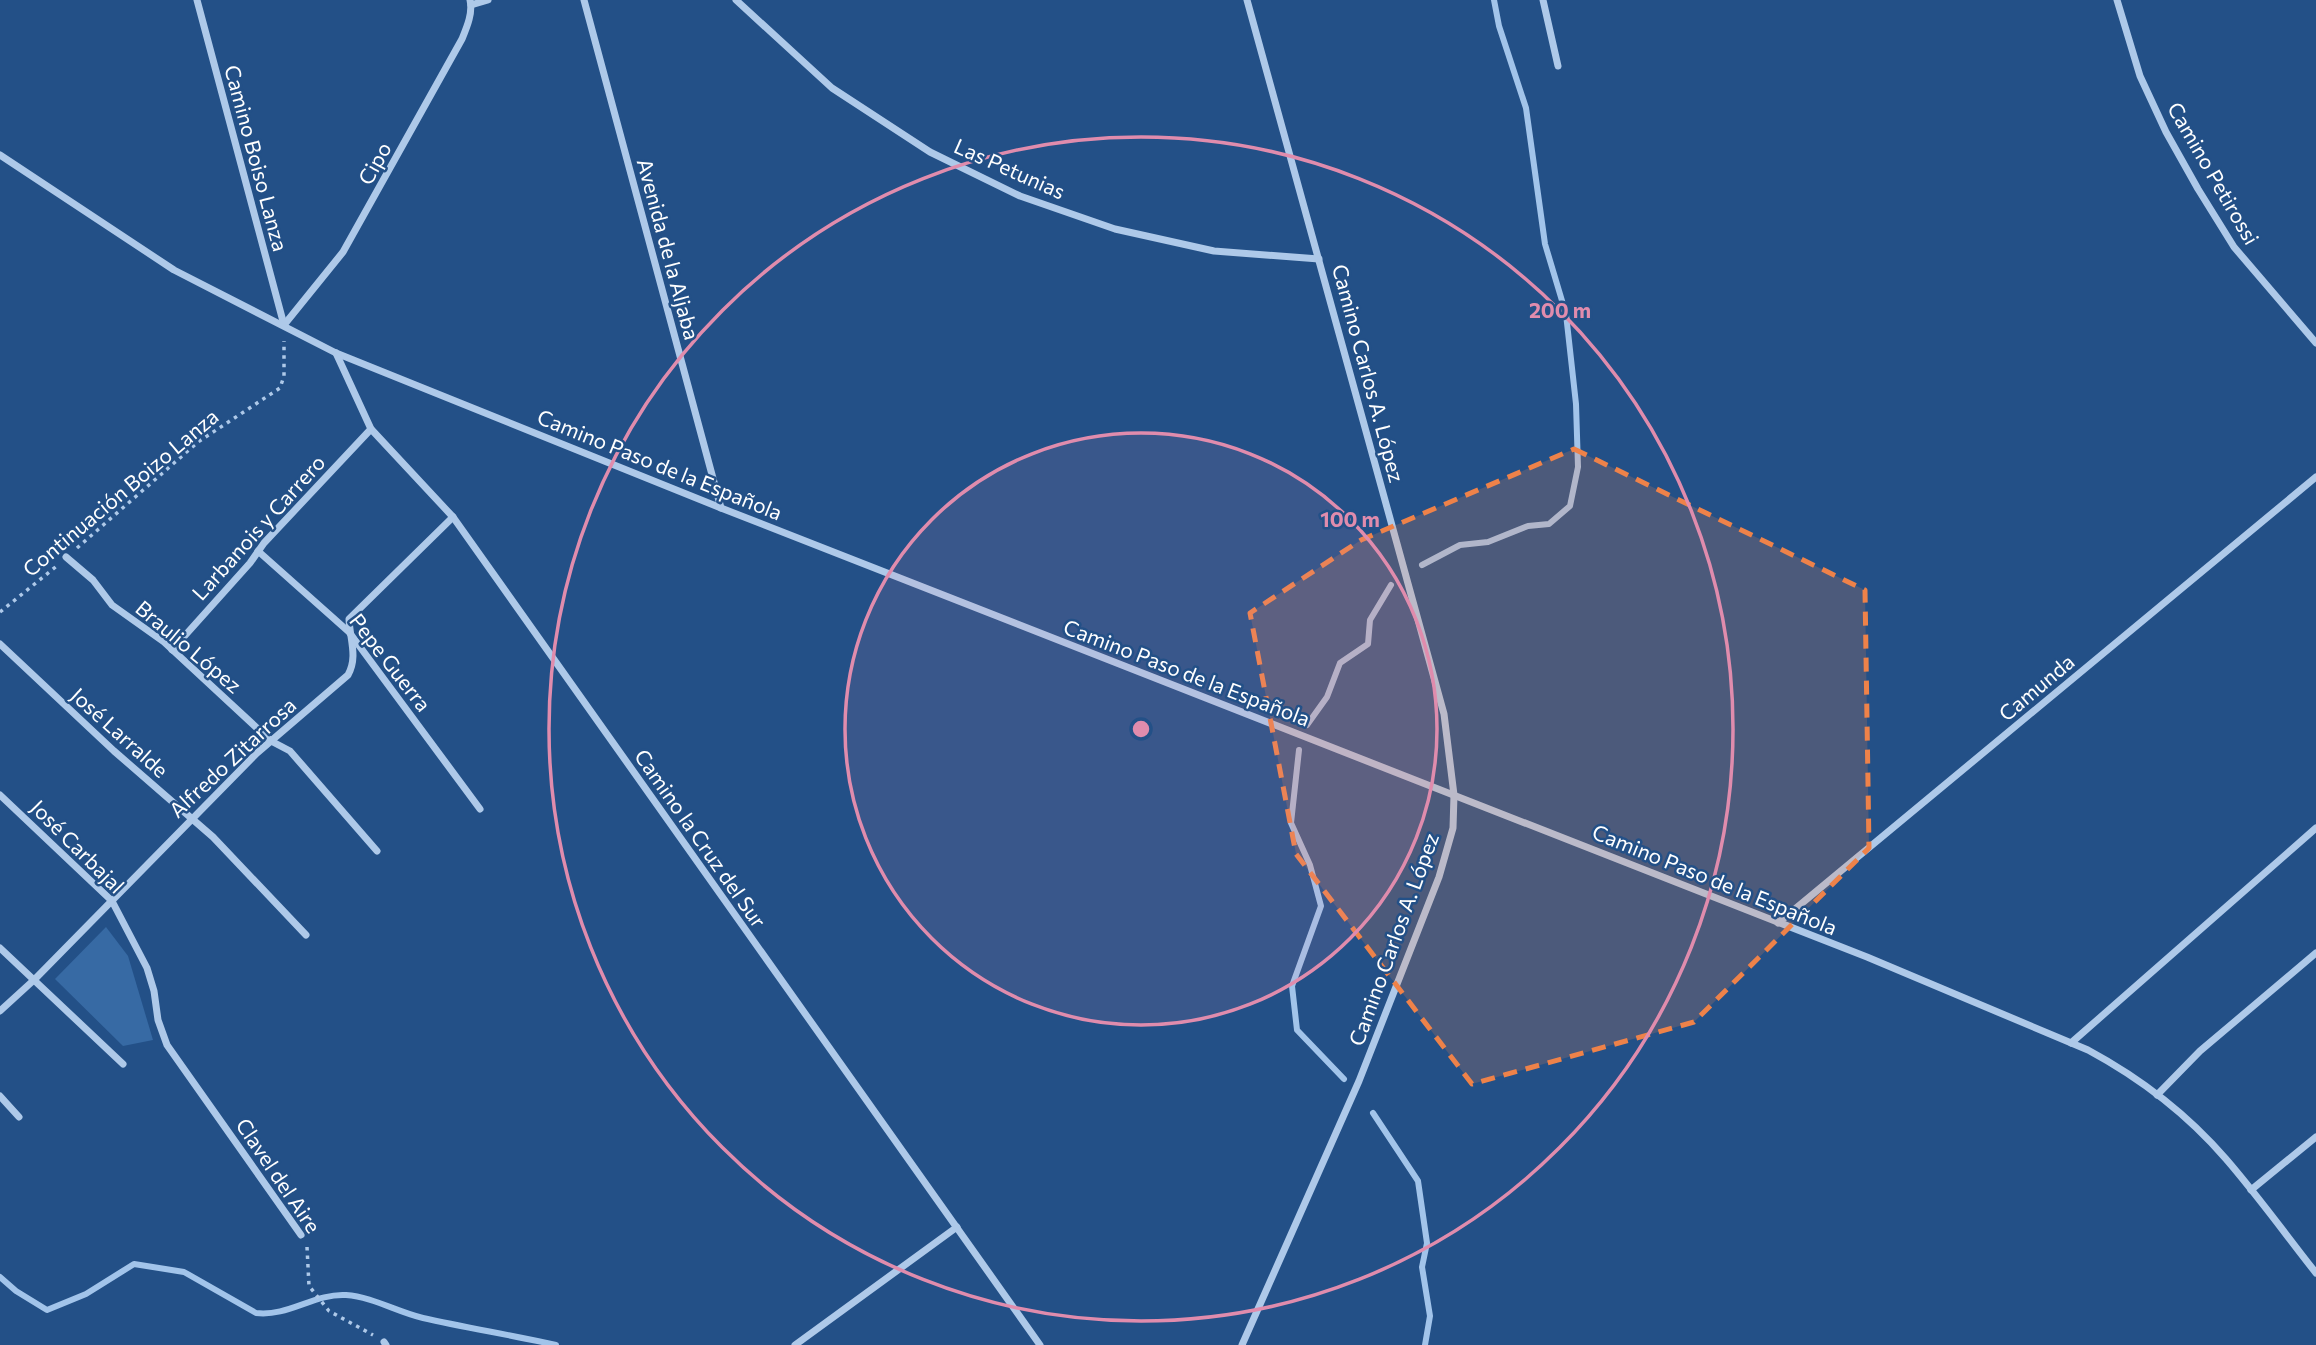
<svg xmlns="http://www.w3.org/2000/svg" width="2316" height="1345" viewBox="0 0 2316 1345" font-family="Commissioner,sans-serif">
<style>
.green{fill:#376aa4}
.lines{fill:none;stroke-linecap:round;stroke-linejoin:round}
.stream{stroke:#a2c4ea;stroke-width:6}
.path{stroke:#aec9e9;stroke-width:3.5;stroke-dasharray:3.5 5;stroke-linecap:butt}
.street{stroke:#aec9e9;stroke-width:7}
.marked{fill:#ee8249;fill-opacity:0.2;stroke:#ee8249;stroke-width:5;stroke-dasharray:14 9;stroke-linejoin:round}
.ring{fill:none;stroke:#e08cad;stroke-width:3.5}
.labels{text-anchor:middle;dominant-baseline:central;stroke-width:5;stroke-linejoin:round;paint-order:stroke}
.street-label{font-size:21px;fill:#fff;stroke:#235087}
.centre{fill:#e08cad;stroke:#235087;stroke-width:3.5}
.ring-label{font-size:21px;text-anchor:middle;font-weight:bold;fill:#e08cad;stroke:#235087;stroke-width:5;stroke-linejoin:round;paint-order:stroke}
</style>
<rect width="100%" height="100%" fill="#235087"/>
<path class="green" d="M106 927 128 956 153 1040 123 1046 55 979Z"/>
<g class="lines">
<g class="stream">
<path d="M1422 565 1460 545 1488 542 1528 526 1549 524 1570 506 1578 467 1576 404 1566 314 1545 244 1526 108 1499 26 1494 0"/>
<path d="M1307 725 1327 697 1340 663 1368 644 1370 620 1391 585"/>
<path d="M1299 750 1291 823 1310 865 1321 906 1292 986 1297 1030 1344 1079"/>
<path d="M1373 1113 1418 1181 1427 1243 1422 1267 1430 1316 1425 1345"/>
<path d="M0 1277 16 1291 47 1310 86 1294 134 1264 184 1272 256 1313C288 1317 315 1293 346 1295 373 1297 397 1312 423 1318 467 1328 512 1335 556 1345"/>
</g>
<g class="path">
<path d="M77 548 198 442 280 388 284 376V341"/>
<path d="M0 612 58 565"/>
<path d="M307 1247 309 1286 329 1311 373 1335"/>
</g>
<g class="street">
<path d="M197 0 284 325"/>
<path d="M584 0 721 508"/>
<path d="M736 0 832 88 930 152 1020 196 1115 229 1214 251 1319 259"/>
<path d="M1543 0 1558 66"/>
<path d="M2117 0 2140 76 2166 132 2198 189 2234 247 2316 343"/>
<path d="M471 5 488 0"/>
<path d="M0 155 174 270 336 353 721 508 1867 957 2088 1050C2140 1078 2188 1115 2226 1159 2258 1196 2286 1235 2316 1273"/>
<path d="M284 325 343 252 462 39C467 27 473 13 470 0"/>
<path d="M336 353 371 429 453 517 1040 1345"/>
<path d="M258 551 349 632 480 809"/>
<path d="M66 557 93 580 112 605 164 642 271 741 290 751 377 851"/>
<path d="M0 644 114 751 213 837 306 935"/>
<path d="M172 650 250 563 264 543 371 429"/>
<path d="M0 795 112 901 147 968 154 991 158 1020 167 1045 301 1235"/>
<path d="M1778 923 2316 477"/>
<path d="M0 948 123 1064"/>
<path d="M0 1011 35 979 257 753 348 675C358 657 350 640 349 619L453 517"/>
<path d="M2071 1043 2316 828"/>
<path d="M2157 1095 2200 1051 2316 953"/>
<path d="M0 1096 19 1117"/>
<path d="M2251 1190 2316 1137"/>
<path d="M384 1342 386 1345"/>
<path d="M795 1345 957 1227"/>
<path d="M1242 1345 1359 1081 1439 877 1453 828 1454 795 1444 714 1247 0"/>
</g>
</g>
<path class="marked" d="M1574 449 1865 590 1869 848 1694 1022 1472 1084 1296 854 1250 613 1361 540Z"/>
<circle cx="1141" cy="729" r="296" fill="#e08cad" fill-opacity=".12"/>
<g class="ring">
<circle cx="1141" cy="729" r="296"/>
<circle cx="1141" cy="729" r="592"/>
</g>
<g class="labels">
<g class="street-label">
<text transform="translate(257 158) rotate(75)">Camino Boiso Lanza</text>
<text transform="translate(374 163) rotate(-61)">Cipo</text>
<text transform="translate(1010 168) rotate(24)">Las Petunias</text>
<text transform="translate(2214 173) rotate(60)">Camino Petirossi</text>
<text transform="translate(669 249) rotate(75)">Avenida de la Aljaba</text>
<text transform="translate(1369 373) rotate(75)">Camino Carlos A. López</text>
<text transform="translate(660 464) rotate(22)">Camino Paso de la Española</text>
<text transform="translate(120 492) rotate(-40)">Continuación Boizo Lanza</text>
<text transform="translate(258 527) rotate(-48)">Larbanois y Carrero</text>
<text transform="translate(189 646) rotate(40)">Braulio López</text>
<text transform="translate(391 662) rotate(52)">Pepe Guerra</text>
<text transform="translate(1187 672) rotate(21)">Camino Paso de la Española</text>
<text transform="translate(2036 687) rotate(-40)">Camunda</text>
<text transform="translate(120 732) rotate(42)">José Larralde</text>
<text transform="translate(232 757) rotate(-43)">Alfredo Zitarrosa</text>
<text transform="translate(701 838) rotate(55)">Camino la Cruz del Sur</text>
<text transform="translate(78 846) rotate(45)">José Carbajal</text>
<text transform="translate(1715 879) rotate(22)">Camino Paso de la Española</text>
<text transform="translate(1393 939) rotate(-70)">Camino Carlos A. López</text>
<text transform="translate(279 1175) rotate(56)">Clavel del Aire</text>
</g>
</g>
<circle cx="1141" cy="729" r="10" class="centre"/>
<g class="ring-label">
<text x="1560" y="318">200 m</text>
<text x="1350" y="527">100 m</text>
</g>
</svg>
